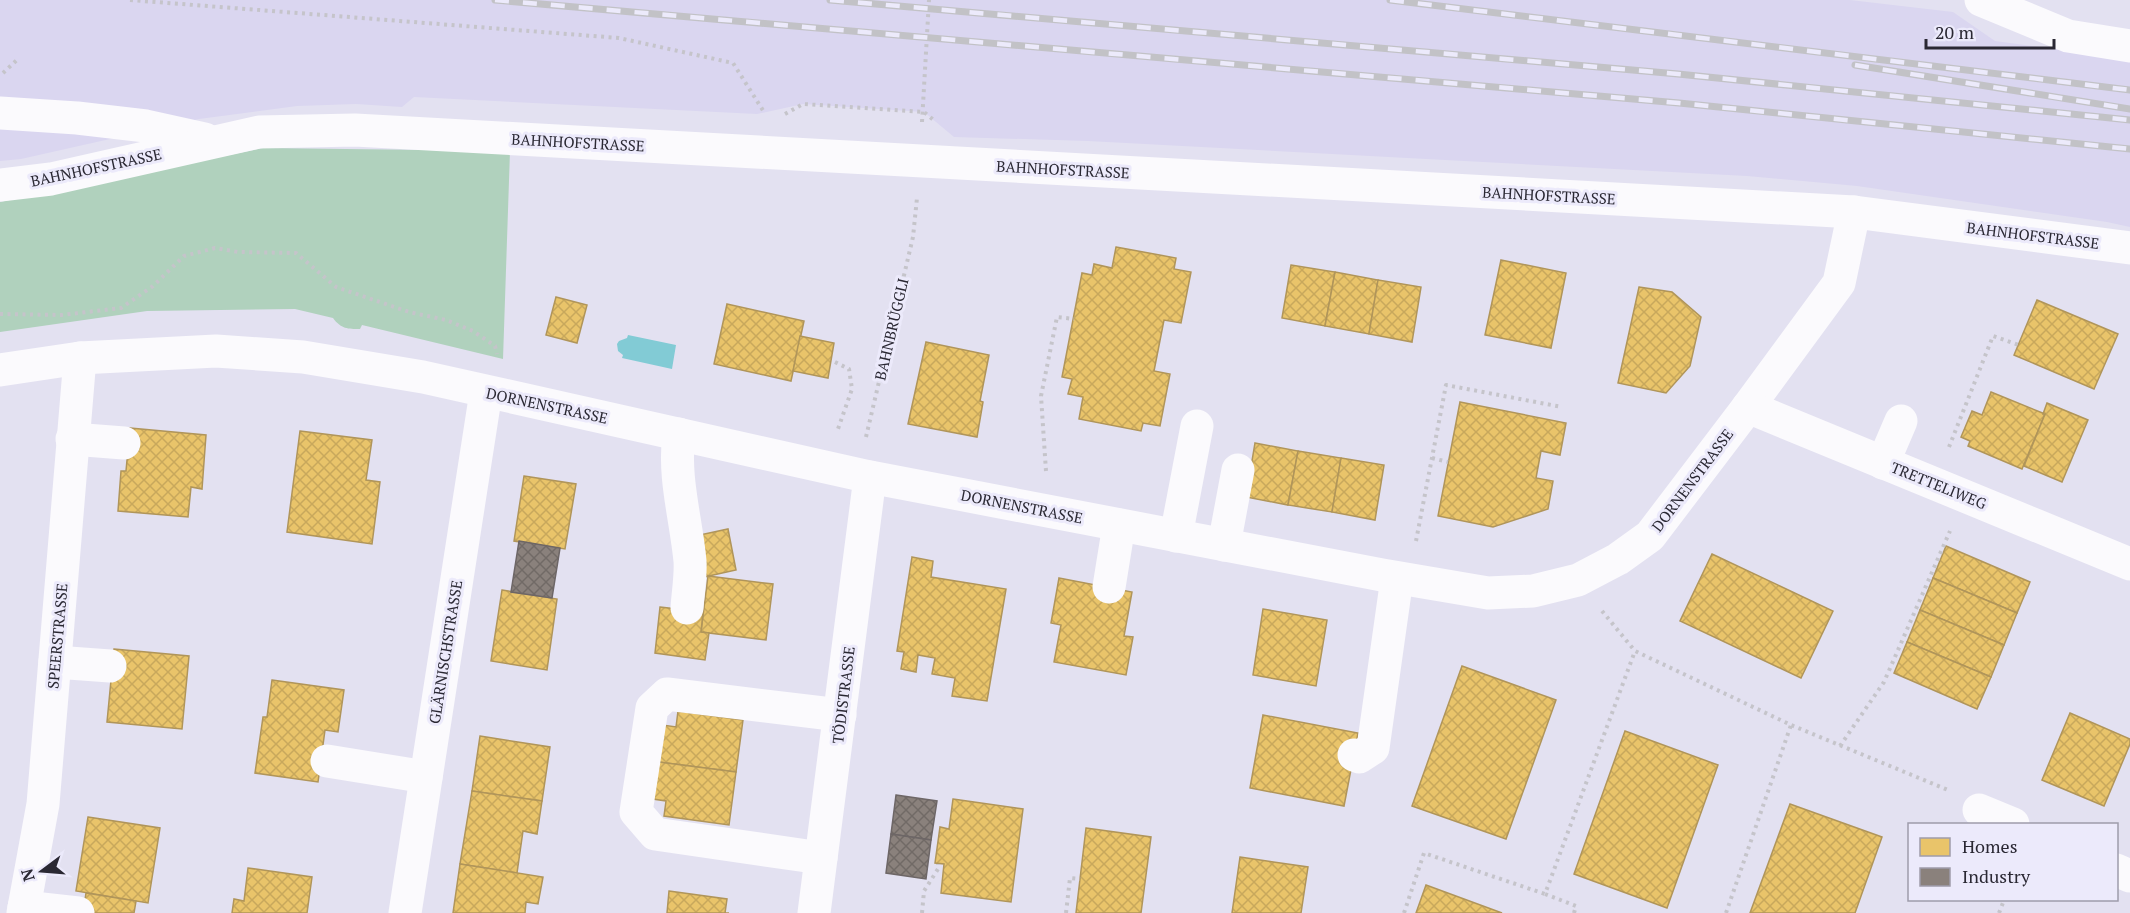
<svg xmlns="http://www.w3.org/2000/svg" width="2130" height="913" viewBox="0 0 2130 913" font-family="'PT Serif',serif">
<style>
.built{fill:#dad6f0}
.park{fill:#b0d1bd}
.water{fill:#82cbd5}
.homes{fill:url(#homes-cross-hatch);stroke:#b0955a;stroke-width:1.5}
.industry{fill:url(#industry-cross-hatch);stroke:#6d6666;stroke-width:1.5}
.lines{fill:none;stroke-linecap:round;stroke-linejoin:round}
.path{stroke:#c5c4ca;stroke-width:4;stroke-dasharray:3 4.5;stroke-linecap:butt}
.minor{stroke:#fbfafd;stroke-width:33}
.rail-casing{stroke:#c2c2c6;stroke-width:7}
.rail{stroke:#eceafb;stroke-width:4.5;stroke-dasharray:14;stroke-linecap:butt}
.labels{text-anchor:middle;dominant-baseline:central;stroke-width:6;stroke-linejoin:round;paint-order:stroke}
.street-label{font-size:15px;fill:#2a2833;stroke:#eceafb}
</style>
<defs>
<pattern id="homes-cross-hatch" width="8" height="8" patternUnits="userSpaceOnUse" patternTransform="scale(1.5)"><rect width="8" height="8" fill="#e9c46a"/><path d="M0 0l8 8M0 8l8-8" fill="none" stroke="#c8a85c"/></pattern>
<pattern id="industry-cross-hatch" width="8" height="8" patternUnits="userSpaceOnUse" patternTransform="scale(1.5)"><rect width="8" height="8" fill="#8a817c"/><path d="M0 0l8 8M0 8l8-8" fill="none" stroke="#716a66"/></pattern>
</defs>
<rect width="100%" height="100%" fill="#e3e1f1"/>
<path class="built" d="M0 0H1850L1953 12 1995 41 2130 59V227L2107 222 1857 186 1747 176 1088 141 954 137 924 112 803 104 757 114 414 97 402 107 356 104 297 106 199 119 21 159 0 161Z"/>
<path class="park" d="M263 148 510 151 503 359 362 325 360 329C348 329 341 329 333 318L295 309 147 311 0 332V202Z"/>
<path class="water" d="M628 335 676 345 672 369 622 358 623 355 618 351 617 344 619 341 627 338Z"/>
<g class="homes">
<path d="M1116 247 1176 258 1174 269 1191 272 1181 323 1164 320 1154 371 1170 374 1160 426 1143 423 1141 431 1079 419 1083 397 1068 394 1072 379 1062 377 1082 273 1092 275 1094 264 1112 268Z"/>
<path d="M1501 260 1566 273 1551 348 1485 335Z"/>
<path d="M1291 265 1335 272 1325 326 1282 318Z"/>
<path d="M1335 272 1378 280 1369 334 1325 326Z"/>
<path d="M1378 280 1421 287 1412 342 1369 334Z"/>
<path d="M1639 287 1672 292 1701 317 1690 366 1666 393 1618 383Z"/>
<path d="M556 297 587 305 577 343 546 335Z"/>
<path d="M2037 300 2118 334 2094 389 2014 355Z"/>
<path d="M727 304 804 321 791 381 714 364Z"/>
<path d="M800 336 834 343 828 378 793 371Z"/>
<path d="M926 342 989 355 980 401 983 402 977 437 908 424Z"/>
<path d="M1991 392 2045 414 2022 469 1968 446 1970 441 1961 437 1972 411 1982 415Z"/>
<path d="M1460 402 1566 423 1560 455 1541 451 1536 478 1553 481 1548 509 1493 527 1438 516Z"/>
<path d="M2047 403 2088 420 2062 482 2024 466 2045 414H2043Z"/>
<path d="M130 428 206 435 202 489 191 487 188 517 118 511 121 471H126Z"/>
<path d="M300 431 372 440 366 480 380 482 372 544 287 532Z"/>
<path d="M1255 443 1298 451 1288 505 1246 497Z"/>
<path d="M1298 451 1341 458 1332 512 1288 505Z"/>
<path d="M1341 458 1384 465 1375 520 1332 512Z"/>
<path d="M524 476 576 484 565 549 514 541Z"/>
<path d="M728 529 736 570 704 577 695 536Z"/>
<path d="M1946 546 2030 582 2017 613 1933 578Z"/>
<path d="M1712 554 1833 611 1801 678 1680 621Z"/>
<path d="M912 557 933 561 931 577 1006 589 987 701 952 696 955 678 932 674 935 658 918 655 916 672 901 669 904 652 897 651Z"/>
<path d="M708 576 773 584 766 640 701 632Z"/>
<path d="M1059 578 1132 592 1124 636 1133 637 1126 675 1054 662 1061 625 1051 623Z"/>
<path d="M1933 578 2017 613 2004 645 1920 610Z"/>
<path d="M502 590 557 599 547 670 491 661Z"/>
<path d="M660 607 703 612 701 632 709 633 705 660 655 653Z"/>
<path d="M1263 609 1327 620 1316 686 1253 675Z"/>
<path d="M1920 610 2004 645 1991 677 1907 642Z"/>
<path d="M1907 642 1991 677 1977 709 1894 673Z"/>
<path d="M114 649 189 656 182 729 107 722Z"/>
<path d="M1462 666 1556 700 1506 839 1412 806Z"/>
<path d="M272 680 344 690 338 732 325 730 318 782 255 773 263 717H267Z"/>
<path d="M678 711 743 720 736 772 651 761 656 724 676 727Z"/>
<path d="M2070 713 2130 739V744L2104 806 2042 780Z"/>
<path d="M1263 715 1358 733 1344 806 1250 788Z"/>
<path d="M1625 731 1718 765 1667 908 1574 874Z"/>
<path d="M480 736 550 747 542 801 472 791Z"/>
<path d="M651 761 736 772 729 825 664 816 666 801 646 798Z"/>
<path d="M472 791 542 801 537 834 523 831 517 873 460 864Z"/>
<path d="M953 799 1023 809 1011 902 941 893 944 864 935 863 940 827 949 829Z"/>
<path d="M1790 804 1882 837 1855 913H1750Z"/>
<path d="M88 817 160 828 148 903 76 891Z"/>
<path d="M1086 828 1151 837 1141 913H1076Z"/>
<path d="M1240 857 1308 867 1301 913H1232Z"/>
<path d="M460 864 543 877 538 904 526 902 525 913H453Z"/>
<path d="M248 868 312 877 307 913H232L234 899 244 901Z"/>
<path d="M1426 885 1502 913H1416Z"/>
<path d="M669 891 727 899 725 913H729H667Z"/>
<path d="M86 893 136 901 134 913H83Z"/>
</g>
<g class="industry">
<path d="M519 541 560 548 552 598 511 592Z"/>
<path d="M896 795 937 801 931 840 891 834Z"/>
<path d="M891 834 931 840 926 879 886 873Z"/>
</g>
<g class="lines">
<g class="path">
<path d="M130 0 619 38 733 63 764 112"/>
<path d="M3 73 18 59"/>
<path d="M785 114 803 104 924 112 936 122"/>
<path d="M922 122 929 0"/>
<path d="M0 314 62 315 121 308 153 286 184 256 215 248 238 252 296 253 336 287 409 312 446 320 473 331 495 346 497 354"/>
<path d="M835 362 849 369 852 389 838 429"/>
<path d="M866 437 913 237 917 198"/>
<path d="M1949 447 1993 336 2019 345"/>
<path d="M1432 458 1448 462"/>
<path d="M1046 471 1041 396 1057 317 1074 319"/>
<path d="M1416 541 1446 385 1562 407"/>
<path d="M1602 611 1635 651 1791 725 1948 790"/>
<path d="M1840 746 1884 682 1950 531"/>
<path d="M922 913 924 891 938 869V864"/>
<path d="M1066 913 1070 878 1080 879"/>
<path d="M1404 913 1424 853 1545 894"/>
<path d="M1574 913 1576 906 1545 894 1635 651"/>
<path d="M1726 913 1791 725"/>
<path d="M1999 913 2004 900"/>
</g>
<g class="minor">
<path d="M1981 0 2068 36 2130 46"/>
<path d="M0 113 77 118 146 126 205 139"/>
<path d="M0 185 51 179 259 132 355 130 1854 212 2130 248"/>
<path d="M0 370 80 358 216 351 303 357 423 377 870 477 1382 575 1488 593 1533 591 1578 580 1618 559 1650 536 1748 407 1839 283 1854 212"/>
<path d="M1748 407 2130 564"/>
<path d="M679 434C673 477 686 518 690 561 691 576 688 592 687 608"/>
<path d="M72 439 124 443"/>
<path d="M1883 463 1901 421"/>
<path d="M1176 536 1197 426"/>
<path d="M1224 545 1238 470"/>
<path d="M1109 587 1119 525"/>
<path d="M55 662 110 666"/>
<path d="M1354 755 1359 757 1373 748 1397 578"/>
<path d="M327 761 426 777"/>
<path d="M1979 810 2013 824"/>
<path d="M821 858 655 834 636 812 652 708 667 694 840 715"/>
<path d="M2116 870 2130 876"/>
<path d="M24 907 78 913"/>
<path d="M23 913 43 804 80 358"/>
<path d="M405 913 486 392"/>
<path d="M814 913 870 477"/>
</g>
<g class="rail-casing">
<g id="rail">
<path d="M495 0 1679 103 2130 149"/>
<path d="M830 0 1678 74 2130 120"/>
<path d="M1390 0 2130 90"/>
<path d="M1855 65 2130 109"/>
</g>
</g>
<use href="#rail" class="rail"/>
</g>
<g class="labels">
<g class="street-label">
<text transform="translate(578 142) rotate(3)">BAHNHOFSTRASSE</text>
<text transform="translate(96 167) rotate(-12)">BAHNHOFSTRASSE</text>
<text transform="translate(1063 169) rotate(3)">BAHNHOFSTRASSE</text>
<text transform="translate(1549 195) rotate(3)">BAHNHOFSTRASSE</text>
<text transform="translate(2033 235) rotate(7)">BAHNHOFSTRASSE</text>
<text transform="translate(891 329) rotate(-77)">BAHNBRÜGGLI</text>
<text transform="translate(547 405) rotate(12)">DORNENSTRASSE</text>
<text transform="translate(1692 480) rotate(-53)">DORNENSTRASSE</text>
<text transform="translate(1939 485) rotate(22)">TRETTELIWEG</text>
<text transform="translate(1022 506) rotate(11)">DORNENSTRASSE</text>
<text transform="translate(57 636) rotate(-85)">SPEERSTRASSE</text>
<text transform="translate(445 652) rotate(-81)">GLÄRNISCHSTRASSE</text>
<text transform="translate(843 695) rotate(-83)">TÖDISTRASSE</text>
</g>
</g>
<rect x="1908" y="823" width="210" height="78" fill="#eceafb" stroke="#9e9cab" stroke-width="1.5"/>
<rect x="1920" y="838" width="30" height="18" fill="#e9c46a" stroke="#9e9cab" stroke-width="1.5"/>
<text x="1962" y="853" font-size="18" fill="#2a2833">Homes</text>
<rect x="1920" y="868" width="30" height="18" fill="#8a817c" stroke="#9e9cab" stroke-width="1.5"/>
<text x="1962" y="883" font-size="18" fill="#2a2833">Industry</text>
<g transform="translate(42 871) rotate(254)" stroke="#eceafb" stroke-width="4.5" paint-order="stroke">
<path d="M0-4.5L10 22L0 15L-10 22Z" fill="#2a2833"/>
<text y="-9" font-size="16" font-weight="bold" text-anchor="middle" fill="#2a2833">N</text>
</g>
<path d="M1926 39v9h128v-9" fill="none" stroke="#2a2833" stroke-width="3"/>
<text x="1935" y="39" font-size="18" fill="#2a2833" stroke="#eceafb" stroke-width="4.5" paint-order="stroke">20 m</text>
</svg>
